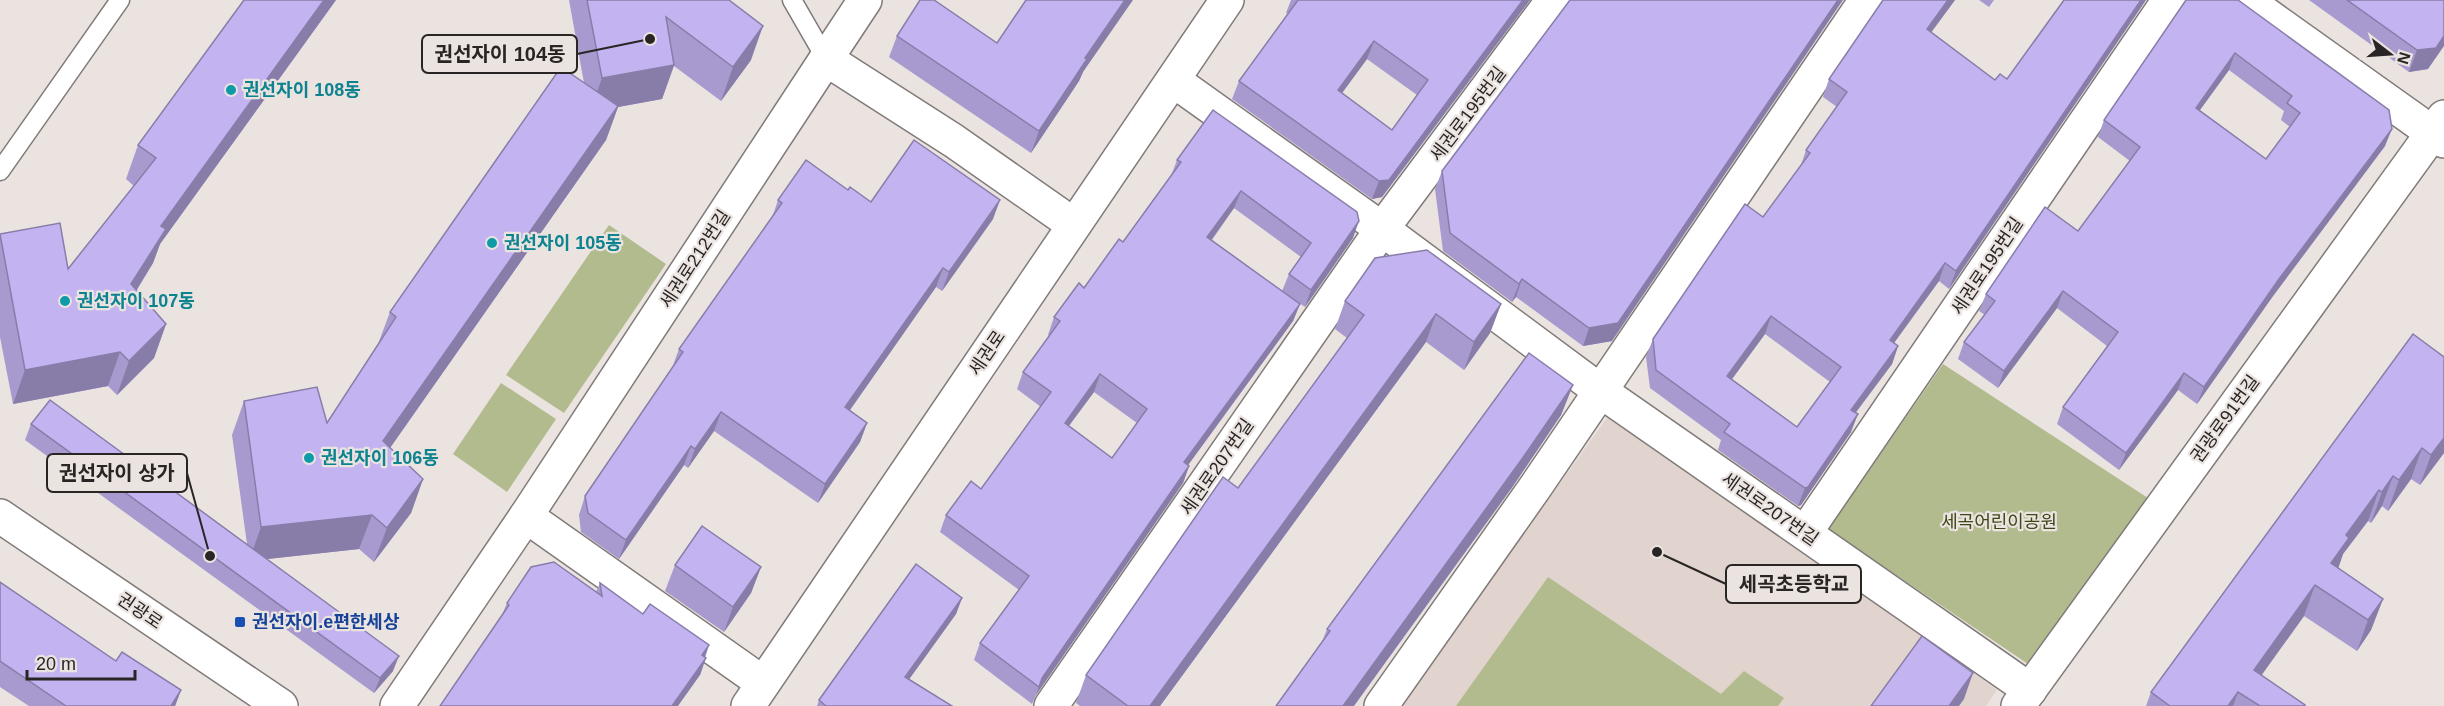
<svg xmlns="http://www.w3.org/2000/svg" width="2444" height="706" viewBox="0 0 2444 706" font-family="Arial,'Noto Sans KR',sans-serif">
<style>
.built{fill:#e1d4ce}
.green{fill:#b2bb8e}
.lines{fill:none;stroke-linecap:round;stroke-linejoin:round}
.lane-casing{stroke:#807a78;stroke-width:21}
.street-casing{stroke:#807a78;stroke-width:36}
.secondary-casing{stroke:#807a78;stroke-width:36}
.lane{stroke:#fff;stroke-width:18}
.street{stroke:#fff;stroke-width:33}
.secondary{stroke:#fff;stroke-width:33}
.wall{fill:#a89acf;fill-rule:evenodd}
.shaded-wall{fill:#887da9}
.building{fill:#c3b3f1;stroke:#887da9;stroke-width:1.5;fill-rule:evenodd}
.culture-dot{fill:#0f9aa8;stroke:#eae3e0;stroke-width:2}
.transit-dot{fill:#1a4fb4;stroke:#eae3e0;stroke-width:2}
.labels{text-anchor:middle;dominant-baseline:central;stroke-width:4.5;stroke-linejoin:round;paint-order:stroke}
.culture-label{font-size:18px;font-weight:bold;fill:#0d838f;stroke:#eae3e0;text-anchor:start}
.street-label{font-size:18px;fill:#282524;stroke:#eae3e0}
.park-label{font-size:18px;fill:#404817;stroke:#eae3e0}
.transit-label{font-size:18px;font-weight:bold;fill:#164399;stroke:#eae3e0;text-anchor:start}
.leader{fill:none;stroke:#282524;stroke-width:2}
.callout-dot{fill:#282524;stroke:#eae3e0;stroke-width:2}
.callout{fill:#eae3e0;stroke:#282524;stroke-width:2}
.callout-label{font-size:20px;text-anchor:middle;font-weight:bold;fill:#282524}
</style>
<rect width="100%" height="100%" fill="#eae3e0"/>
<path class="built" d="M1609 415 1997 690 1986 706H1400Z"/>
<g class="green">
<path d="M609 225 666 264 564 413 506 375Z"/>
<path d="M1943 364 2151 500 2031 666 1828 529Z"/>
<path d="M501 383 556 419 507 492 453 454Z"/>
<path d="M1548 577 1721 694 1744 671 1784 698 1778 706H1456Z"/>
</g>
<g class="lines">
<g class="lane-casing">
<g id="lane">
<path d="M792 0 826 59"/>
<path d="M0 171 120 0"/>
</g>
</g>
<g class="street-casing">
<g id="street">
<path d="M2246 0 2444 141"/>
<path d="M826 59 865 0"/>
<path d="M1173 80 1382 229 1599 390 2030 690"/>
<path d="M526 516 763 683"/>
<path d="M1805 533 2169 0"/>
<path d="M397 706 526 516 826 59 954 141 1074 225"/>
<path d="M1051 706 1382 229 1553 0"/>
<path d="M1381 706 1536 486 1866 0"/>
<path d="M2018 706 2444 117"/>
</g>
</g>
<g class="secondary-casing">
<g id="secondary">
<path d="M0 516 281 706"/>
<path d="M748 706 1227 0"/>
</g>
</g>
<use href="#lane" class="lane"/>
<use href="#street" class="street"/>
<use href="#secondary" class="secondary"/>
</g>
<g class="wall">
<path d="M244 0H336L160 244 153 263 137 290 166 324 154 358 117 395 108 386 13 404 0 337V234L68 269 134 186 126 179 138 145Z"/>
<path d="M569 0H729L751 60 721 101 674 66 662 99 618 107 606 140 390 448 423 479 411 513 374 562 359 549 267 559 393 671 374 693 25 440 31 424 247 544 232 435 244 401 327 423 378 344 390 312 584 83Z"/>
<path d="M1291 0H1530L1382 197 1372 199 1232 99 1239 81 1288 14 1286 13ZM1367 59 1417 95 1392 130 1342 93Z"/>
<path d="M1883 0H1955L1931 33 1995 80 2007 79 2064 0H2146L1949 289 1939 281 1894 343 1898 346 1892 364 1855 413 1851 432 1801 505 1798 506 1718 450 1721 440 1650 388 1646 357 1653 339 1763 217 1800 168 1806 150 1837 107 1823 97 1829 79ZM1765 334 1830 382 1797 427 1732 379Z"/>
<path d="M1979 0H1994L1989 7Z"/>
<path d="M2186 0 2385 146 2273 296 2197 404 2178 390 2119 470 2057 424 2063 407 2107 346 2057 308 1998 388 1958 359 1964 342 1985 315 1979 311 1986 294 2078 231 2130 161 2098 137 2104 120ZM2229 70 2284 111 2281 120 2290 127 2266 159 2200 110Z"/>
<path d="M2309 0H2444L2428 69 2409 72Z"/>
<path d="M897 36 997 43 1083 72 1079 81 1031 153 889 57Z"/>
<path d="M1177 160 1353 238 1305 307 1282 291 1289 274 1301 257 1234 208 1212 240 1300 304 1293 321 1188 465 1189 466 1183 483 1036 695 1032 704 974 660 980 643 1019 590 940 532 946 515 981 489 1041 407 1017 389 1023 372 1049 336 1048 335 1054 317 1084 288 1123 242 1171 176ZM1094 392 1137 423 1112 458 1069 426Z"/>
<path d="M1442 171 1612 341 1583 346 1516 297 1512 302 1443 251 1435 189Z"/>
<path d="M848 190 871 202 993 219 942 291 936 287 850 410 867 423 860 442 818 503 714 431 688 468 684 465 619 559 581 532 579 515 585 496 672 368 679 349 772 218 778 200Z"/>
<path d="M1345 301 1501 304 1490 333 1464 370 1426 342 1160 706H1080L1076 703 1086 675 1238 488 1347 338 1335 329Z"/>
<path d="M2413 334 2444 453 2420 485 2411 479 2388 511 2382 506 2371 523 2368 521 2343 554 2338 568 2383 599 2371 630 2357 651 2304 616 2261 675 2305 706H2146L2151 692Z"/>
<path d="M1573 385 1561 415 1511 489 1322 642 1327 629Z"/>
<path d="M675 565 761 567 751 593 724 632 665 591Z"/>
<path d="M0 582 116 661 181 690 175 706H29L0 687Z"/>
<path d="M600 583 643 614 709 645 700 675 502 615 507 603 596 592Z"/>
<path d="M962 598 956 614 909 679 952 706H817L819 700Z"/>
</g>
<g class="shaded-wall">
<path d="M324 0H336L160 244 153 263 119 318 131 284 161 226Z"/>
<path d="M1125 0H1133L1083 72 1079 81 1031 153 1039 131 1085 58Z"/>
<path d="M1523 0H1530L1382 197 1372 199 1379 181Z"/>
<path d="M1838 0H1843L1612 341 1583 346 1589 328Z"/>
<path d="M1948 0H1955L1920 47 1927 29Z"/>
<path d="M2141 0H2146L1949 289 1956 271Z"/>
<path d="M763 26 751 60 721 101 733 67Z"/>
<path d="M2444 36V46L2428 69 2409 72 2417 50Z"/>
<path d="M1374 41 1367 59 1331 108 1338 90Z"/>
<path d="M2235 53 2229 70 2189 125 2196 108Z"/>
<path d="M674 65 662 99 618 107 606 140 371 475 383 441 590 112 602 78Z"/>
<path d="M2392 129 2385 146 2273 296 2197 404 2204 387 2279 279Z"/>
<path d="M1241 191 1234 208 1201 254 1207 237Z"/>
<path d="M1000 200 993 219 942 291 949 272Z"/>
<path d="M1359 221 1353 238 1305 307 1311 290Z"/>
<path d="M1945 263 1939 281 1883 358 1890 340Z"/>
<path d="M943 268 936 287 838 427 845 407Z"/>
<path d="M1522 279 1516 297 1512 302 1519 284Z"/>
<path d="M2063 291 2057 308 1998 388 2004 371Z"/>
<path d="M1300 304 1293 321 1178 479 1184 462Z"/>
<path d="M1501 304 1490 333 1464 370 1474 342Z"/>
<path d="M1436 314 1426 342 1160 706H1150Z"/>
<path d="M1771 316 1765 334 1721 394 1727 376Z"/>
<path d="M166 324 154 358 117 395 129 361Z"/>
<path d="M1898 346 1892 364 1845 427 1851 410Z"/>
<path d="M120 352 108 386 13 404 25 370Z"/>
<path d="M2184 373 2178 390 2119 470 2126 453Z"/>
<path d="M1100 374 1094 392 1058 440 1065 423Z"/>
<path d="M1573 385 1561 415 1511 489 1354 706H1343Z"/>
<path d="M721 412 714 431 688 468 695 449Z"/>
<path d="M1858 414 1851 432 1801 505 1798 506 1805 488Z"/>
<path d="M867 423 860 442 818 503 825 484Z"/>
<path d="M2444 438V453L2420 485 2431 455Z"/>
<path d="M691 446 684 465 619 559 626 540Z"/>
<path d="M2422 448 2411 479 2388 511 2399 480Z"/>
<path d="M1189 466 1183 483 1036 695 1042 678Z"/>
<path d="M2393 476 2382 506 2371 523 2382 492Z"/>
<path d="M423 479 411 513 374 562 387 528Z"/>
<path d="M2379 490 2368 521 2343 554 2338 569 2331 563 2346 535Z"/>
<path d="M372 515 359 549 249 561 261 527Z"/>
<path d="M761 567 751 593 724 632 733 607Z"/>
<path d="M2315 585 2304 616 2246 697 2254 670Z"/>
<path d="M962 598 956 614 900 692 905 677Z"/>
<path d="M2383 599 2371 630 2357 651 2368 620Z"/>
<path d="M709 645 702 663V655Z"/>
<path d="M399 656 393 671 374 693 380 678Z"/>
<path d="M706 658 700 675 678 706H672Z"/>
<path d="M1973 673 1964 699 1959 706H1949Z"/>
<path d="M181 690 175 706H171Z"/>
<path d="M2238 692 2233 706H2228Z"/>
</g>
<g class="building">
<path d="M244 0H324L161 226 166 229 131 284 166 324 129 361 120 352 25 370 0 234 60 223 68 269 156 158 138 145Z"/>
<path d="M587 0H729L763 26 733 67 666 17 674 65 602 78Z"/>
<path d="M920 0H934L997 43 1026 0H1125L1085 58 1087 59 1039 131 897 36Z"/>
<path d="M1298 0H1523L1389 180 1379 181 1239 81ZM1374 41 1428 80 1392 130 1338 90Z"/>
<path d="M1570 0H1838L1618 323 1589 328 1522 279 1519 284 1450 233 1442 171Z"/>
<path d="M1883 0H1948L1927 29 1995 80 2000 74 2007 79 2064 0H2141L1956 271 1945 263 1890 340 1898 346 1851 410 1858 414 1808 487 1805 488 1724 432 1730 424 1656 370 1653 339 1745 204 1763 217 1810 153 1806 150 1847 92 1829 79ZM1771 316 1841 367 1797 427 1727 376Z"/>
<path d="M2186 0H2238L2389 110 2392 129 2279 279 2204 387 2184 373 2126 453 2063 407 2118 332 2063 291 2004 371 1964 342 1995 301 1986 294 2045 207 2078 231 2140 147 2104 120ZM2235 53 2292 96 2287 103 2300 113 2266 159 2196 108Z"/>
<path d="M2347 0H2444V36L2436 48 2417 50Z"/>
<path d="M561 67 618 106 383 441 423 479 387 528 372 515 261 527 244 401 317 387 327 423 396 317 390 312Z"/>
<path d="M1213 110 1357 212 1359 221 1311 290 1289 274 1311 243 1241 191 1207 237 1300 304 1184 462 1189 466 1042 678 1039 687 980 643 1029 576 946 515 971 481 981 489 1051 392 1023 372 1060 321 1054 317 1079 283 1084 288 1119 239 1123 242 1181 162 1177 160ZM1100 374 1147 409 1112 458 1065 423Z"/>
<path d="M914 140 1000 200 949 272 943 268 845 407 867 423 825 484 721 412 695 449 691 446 626 540 588 513 585 496 683 352 679 349 782 203 778 200 806 160 848 190 850 187 871 202Z"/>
<path d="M1427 250 1501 304 1474 342 1436 314 1150 706H1128L1086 675 1223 477 1238 488 1364 315 1345 301 1375 258Z"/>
<path d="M2413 334 2444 357V438L2431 455 2422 448 2399 480 2393 476 2382 492 2379 490 2346 535 2349 538 2331 563 2383 599 2368 620 2315 585 2254 670 2305 705V706H2260L2238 692 2228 706H2170L2151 692Z"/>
<path d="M1529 353 1573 385 1522 459 1343 706H1276L1330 631 1327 629Z"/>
<path d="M50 400 399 656 380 678 31 424Z"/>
<path d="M702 526 761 567 733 607 675 565Z"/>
<path d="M554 562 602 596 600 583 643 614 650 604 709 645 702 655 706 658 672 706H440L509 605 507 603 531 567Z"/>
<path d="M916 564 962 598 905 677 952 706H826L819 700Z"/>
<path d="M0 582 116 661 122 652 181 690 171 706H66L0 661Z"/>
<path d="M1922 636 1973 673 1949 706H1871Z"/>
</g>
<g class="culture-dot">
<circle cx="231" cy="90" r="6"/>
<circle cx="492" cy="243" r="6"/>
<circle cx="65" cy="301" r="6"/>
<circle cx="309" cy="458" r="6"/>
</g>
<rect class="transit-dot" x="234" y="616" width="12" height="12" rx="3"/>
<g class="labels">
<g class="culture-label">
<text x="243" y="90">권선자이 108동</text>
<text x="504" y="243">권선자이 105동</text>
<text x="77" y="301">권선자이 107동</text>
<text x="321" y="458">권선자이 106동</text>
</g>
<g class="street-label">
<text transform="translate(1468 114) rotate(-53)">세권로195번길</text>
<text transform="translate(695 259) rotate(-57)">세권로212번길</text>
<text transform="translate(1987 266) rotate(-56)">세권로195번길</text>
<text transform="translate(987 353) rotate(-56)">세권로</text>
<text transform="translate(2225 419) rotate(-54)">권광로91번길</text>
<text transform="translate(1217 467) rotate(-55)">세권로207번길</text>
<text transform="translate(1770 509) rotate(35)">세권로207번길</text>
<text transform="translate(140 611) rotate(34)">권광로</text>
</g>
<g class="park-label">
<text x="1999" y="522">세곡어린이공원</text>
</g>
<g class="transit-label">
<text x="252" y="622">권선자이.e편한세상</text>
</g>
</g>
<path class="leader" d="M650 39L577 54M210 556L187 473M1657 552L1726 584"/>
<g class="callout-dot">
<circle cx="650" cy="39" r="6"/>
<circle cx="210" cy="556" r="6"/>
<circle cx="1657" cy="552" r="6"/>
</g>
<g class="callout">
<rect x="422" y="35" width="155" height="38" rx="6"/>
<rect x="47" y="454" width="140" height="38" rx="6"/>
<rect x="1726" y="565" width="135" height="38" rx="6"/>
</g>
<g class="callout-label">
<text x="500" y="61">권선자이 104동</text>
<text x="117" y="480">권선자이 상가</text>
<text x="1794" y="591">세곡초등학교</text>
</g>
<g transform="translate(2390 54) rotate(107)" stroke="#eae3e0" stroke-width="4.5" paint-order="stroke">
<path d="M0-4.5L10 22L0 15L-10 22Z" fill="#282524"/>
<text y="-9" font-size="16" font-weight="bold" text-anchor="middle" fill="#282524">N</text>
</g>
<path d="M27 670v9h108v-9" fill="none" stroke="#282524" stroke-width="3"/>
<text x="36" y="670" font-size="18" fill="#282524" stroke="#eae3e0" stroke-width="4.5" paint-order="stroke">20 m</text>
</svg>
